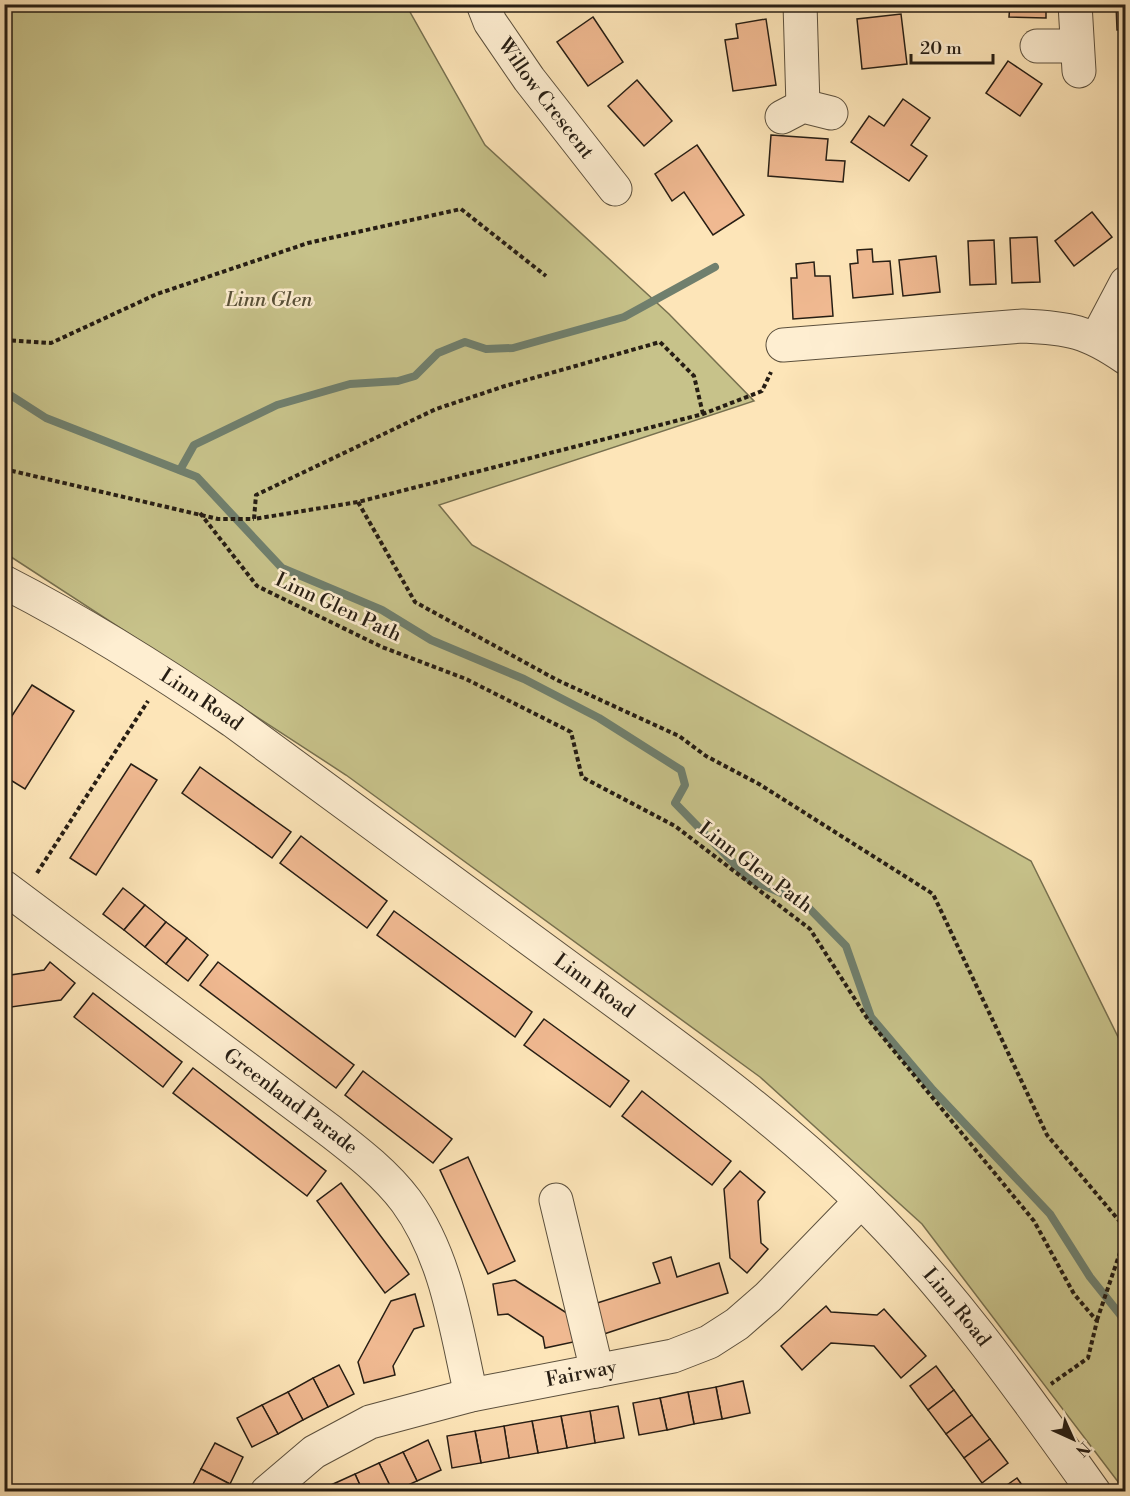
<svg xmlns="http://www.w3.org/2000/svg" width="1130" height="1496" viewBox="0 0 1130 1496" font-family="'Libre Bodoni',serif">
<style>
.green{fill:#c7c28a;stroke:#77704f;stroke-width:1.5}
.lines{fill:none;stroke-linecap:round;stroke-linejoin:round}
.stream{stroke:#707f6d;stroke-width:8}
.building{fill:#f0b991;stroke:#271e14;stroke-width:1.5}
.minor-casing{stroke:#5c503d;stroke-width:35}
.tertiary-casing{stroke:#5c503d;stroke-width:35}
.path{stroke:#271e14;stroke-width:4;stroke-dasharray:4.5 3;stroke-linecap:butt}
.minor{stroke:#feeed1;stroke-width:33}
.tertiary{stroke:#feeed1;stroke-width:33}
.labels{text-anchor:middle;dominant-baseline:central;stroke-width:5;stroke-linejoin:round;paint-order:stroke}
.street-label{font-size:20px;fill:#271e14;stroke:#feeed1}
.park-label{font-size:20px;font-style:italic;fill:#574f37;stroke:#feeed1}
</style>
<rect width="100%" height="100%" fill="#fde5b8"/>
<filter id="stains"><feTurbulence type="fractalNoise" baseFrequency=".00333" numOctaves="4"/><feColorMatrix values="0 0 0 0 .2 0 0 0 0 .09 0 0 0 0 .02 0 0 0 .5 -.17"/></filter>
<radialGradient id="worn" r=".72"><stop offset=".6" stop-color="#630" stop-opacity="0"/><stop offset="1" stop-color="#630" stop-opacity=".3"/></radialGradient>
<path class="green" d="M5 4 406 5 485 145 669 314 754 401 439 505 472 545 1031 861 1125 1051V1491L922 1224 760 1077 346 775 5 553Z"/>
<g class="lines">
<g class="stream">
<path d="M4 391 46 418 197 477 282 568 382 610 431 640 524 679 599 718 681 770 685 785 675 803 749 879 804 903 846 946 871 1017 933 1090 1050 1214 1090 1277 1126 1322"/>
<path d="M180 470 194 445 277 405 350 384 398 381 415 376 438 353 465 342 486 349 513 348 624 317 715 267"/>
</g>
</g>
<g class="building">
<path d="M1010 4H1046V18L1009 17Z"/>
<path d="M1116 4H1126V29L1117 30Z"/>
<path d="M901 14 907 64 862 69 857 19Z"/>
<path d="M593 17 623 62 588 86 557 42Z"/>
<path d="M766 19 776 85 733 91 725 40 738 38 736 24Z"/>
<path d="M1008 61 1042 84 1020 116 986 93Z"/>
<path d="M637 80 672 121 644 146 608 106Z"/>
<path d="M903 99 930 118 911 145 927 156 909 181 851 142 869 116 884 126Z"/>
<path d="M771 135 828 139 826 160 845 161 843 182 768 176Z"/>
<path d="M697 145 744 215 713 235 684 192 672 201 655 174Z"/>
<path d="M1092 212 1112 237 1074 266 1055 241Z"/>
<path d="M1037 237 1040 282 1012 283 1010 238Z"/>
<path d="M994 240 996 284 970 285 968 241Z"/>
<path d="M872 249 873 262 890 261 893 294 853 298 850 264 858 263 857 250Z"/>
<path d="M936 256 940 292 903 296 899 260Z"/>
<path d="M814 262 815 276H830L833 316 793 319 791 278H797L796 264Z"/>
<path d="M32 685 74 711 25 789 4 776V728Z"/>
<path d="M131 764 157 780 96 875 70 858Z"/>
<path d="M200 767 291 832 272 858 182 793Z"/>
<path d="M301 836 387 901 367 928 280 863Z"/>
<path d="M123 888 145 905 124 930 103 914Z"/>
<path d="M145 905 166 922 145 947 124 930Z"/>
<path d="M394 911 532 1012 515 1037 377 935Z"/>
<path d="M166 922 187 938 166 964 145 947Z"/>
<path d="M187 938 208 955 188 981 166 964Z"/>
<path d="M50 962 75 983 61 1000 4 1008V976L44 970Z"/>
<path d="M218 962 354 1065 336 1088 200 985Z"/>
<path d="M93 993 182 1062 163 1087 74 1017Z"/>
<path d="M544 1019 629 1081 610 1107 524 1045Z"/>
<path d="M193 1068 326 1171 307 1196 173 1093Z"/>
<path d="M363 1071 452 1139 433 1163 345 1095Z"/>
<path d="M642 1091 731 1161 712 1185 622 1116Z"/>
<path d="M468 1157 515 1261 488 1274 440 1170Z"/>
<path d="M740 1171 765 1192 758 1201 761 1243 768 1249 747 1273 730 1258 724 1189Z"/>
<path d="M341 1183 409 1274 385 1293 317 1201Z"/>
<path d="M671 1257 677 1277 719 1263 728 1293 604 1334 594 1304 660 1283 653 1263Z"/>
<path d="M515 1280 573 1317 578 1341 545 1348 543 1337 508 1314 498 1315 493 1284Z"/>
<path d="M415 1294 424 1326 414 1329 393 1366 395 1375 364 1383 358 1362 391 1301Z"/>
<path d="M826 1306 831 1312 877 1315 884 1309 926 1356 901 1378 874 1346 831 1343 802 1370 781 1346Z"/>
<path d="M339 1365 354 1394 328 1407 313 1378Z"/>
<path d="M936 1366 954 1390 928 1410 910 1386Z"/>
<path d="M313 1378 328 1407 303 1420 288 1392Z"/>
<path d="M743 1381 750 1413 722 1419 716 1387Z"/>
<path d="M716 1387 722 1419 694 1424 688 1392Z"/>
<path d="M954 1390 972 1415 946 1434 928 1410Z"/>
<path d="M288 1392 303 1420 278 1434 262 1405Z"/>
<path d="M688 1392 694 1424 667 1430 660 1398Z"/>
<path d="M660 1398 667 1430 639 1435 633 1403Z"/>
<path d="M262 1405 278 1434 252 1447 237 1418Z"/>
<path d="M618 1406 624 1438 595 1443 590 1411Z"/>
<path d="M590 1411 595 1443 567 1448 561 1416Z"/>
<path d="M972 1415 990 1439 964 1458 946 1434Z"/>
<path d="M561 1416 567 1448 538 1453 532 1421Z"/>
<path d="M532 1421 538 1453 509 1458 504 1426Z"/>
<path d="M504 1426 509 1458 481 1463 475 1431Z"/>
<path d="M475 1431 481 1463 452 1468 447 1436Z"/>
<path d="M990 1439 1008 1463 982 1483 964 1458Z"/>
<path d="M428 1440 441 1470 417 1481 403 1452Z"/>
<path d="M215 1443 243 1457 230 1484 201 1469Z"/>
<path d="M403 1452 417 1481 393 1492 379 1463Z"/>
<path d="M379 1463 393 1492H363L355 1474Z"/>
<path d="M201 1469 230 1484 226 1492H189Z"/>
<path d="M355 1474 363 1492H334L331 1485Z"/>
<path d="M1017 1478 1027 1492H997Z"/>
</g>
<g class="lines">
<g class="minor-casing">
<g id="minor">
<path id="s1" d="M483 4 490 22 529 79 615 189"/>
<path d="M800 4 803 106"/>
<path d="M1075 4 1079 71"/>
<path d="M1037 46H1076"/>
<path d="M782 117 803 106 831 113"/>
<path d="M1097 338 1126 283"/>
<path d="M783 345 1023 326C1069 328 1087 331 1126 358"/>
<path id="s2" d="M4 887 329 1130C356 1151 385 1173 406 1201 447 1257 456 1329 471 1395"/>
<path d="M556 1200 597 1371"/>
<path id="s3" d="M267 1492 314 1452 370 1422 471 1395 673 1356 709 1342 737 1324 768 1297 861 1201"/>
</g>
</g>
<g class="tertiary-casing">
<g id="tertiary">
<path id="s4" d="M4 582C84 623 159 670 233 721 344 803 456 885 568 967 668 1040 771 1113 860 1200 949 1287 1022 1391 1094 1492"/>
</g>
</g>
<g class="path">
<path d="M4 340 51 343 157 294 308 243 461 209 546 276"/>
<path d="M703 414 694 376 660 342 505 386 436 409 256 495 254 519 358 502 703 414 762 391 771 372"/>
<path d="M4 469 218 519H254"/>
<path d="M358 502 415 602 557 680 679 736 706 756 759 784 933 894 1047 1135 1126 1229"/>
<path d="M200 513 257 586 382 647 466 679 571 732 582 777 675 826 810 929 867 1018 1034 1221 1074 1294 1097 1321 1088 1358 1051 1384"/>
<path d="M37 873 148 701"/>
<path d="M1097 1320 1126 1235"/>
</g>
<use href="#minor" class="minor"/>
<use href="#tertiary" class="tertiary"/>
</g>
<g class="labels">
<g class="street-label">
<text stroke="none"><textPath href="#s1" startOffset="114">Willow Crescent</textPath></text>
<text transform="translate(338 608) rotate(25)">Linn Glen Path</text>
<text stroke="none"><textPath href="#s4" startOffset="230">Linn Road</textPath></text>
<text transform="translate(755 868) rotate(37)">Linn Glen Path</text>
<text stroke="none"><textPath href="#s4" startOffset="716">Linn Road</textPath></text>
<text stroke="none"><textPath href="#s2" startOffset="358">Greenland Parade</textPath></text>
<text stroke="none"><textPath href="#s4" startOffset="1202">Linn Road</textPath></text>
<text stroke="none"><textPath href="#s3" startOffset="342">Fairway</textPath></text>
</g>
<g class="park-label">
<text x="269" y="300">Linn Glen</text>
</g>
</g>
<rect width="1130" height="1496" fill="none" stroke="#fde5b8" stroke-width="24"/>
<rect x="6" y="6" width="1118" height="1484" fill="none" stroke="#271e14" stroke-width="3"/>
<rect x="12" y="12" width="1106" height="1472" fill="none" stroke="#271e14" stroke-width="1.5"/>
<g transform="translate(1073 1439) rotate(135)" stroke="#feeed1" stroke-width="4.5" paint-order="stroke">
<path d="M0-4.5L10 22L0 15L-10 22Z" fill="#271e14"/>
<text y="-9" font-size="16" font-weight="bold" text-anchor="middle" fill="#271e14">N</text>
</g>
<path d="M911 54v9h82v-9" fill="none" stroke="#271e14" stroke-width="3"/>
<text x="920" y="54" font-size="18" fill="#271e14" stroke="#feeed1" stroke-width="4.5" paint-order="stroke">20 m</text>
<rect width="100%" height="100%" filter="url(#stains)"/>
<rect width="100%" height="100%" fill="url(#worn)"/>
</svg>
